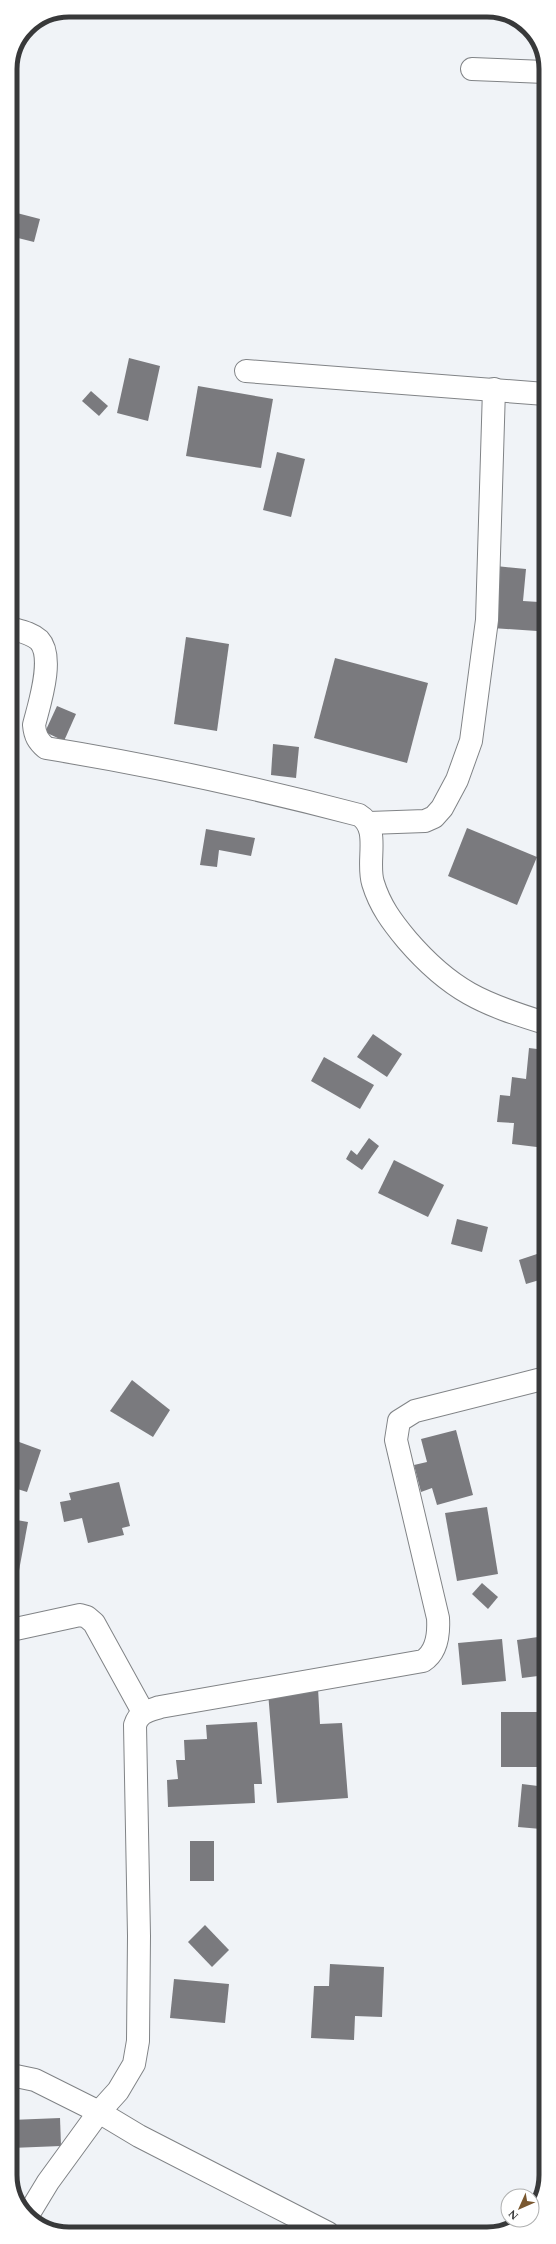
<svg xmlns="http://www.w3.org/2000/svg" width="556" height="2244" viewBox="0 0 556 2244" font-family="Spectral,serif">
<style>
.building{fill:#7a7a7e}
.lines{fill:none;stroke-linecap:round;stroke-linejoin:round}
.minor-casing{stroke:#808386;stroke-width:24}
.minor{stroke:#fff;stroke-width:22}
.rim{fill:none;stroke:#38393a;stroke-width:5}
</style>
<rect width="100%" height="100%" fill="#f0f3f7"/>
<g class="building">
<path d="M13 212 40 219 34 242 10 236Z"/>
<path d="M129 358 160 366 148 421 117 413Z"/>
<path d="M198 386 273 399 261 468 186 456Z"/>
<path d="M91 391 108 406 99 416 82 401Z"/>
<path d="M277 452 305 459 291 517 263 510Z"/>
<path d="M496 566 526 569 523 601 539 602 537 631 492 628Z"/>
<path d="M186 637 229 644 217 731 174 724Z"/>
<path d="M335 658 428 683 407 763 314 738Z"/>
<path d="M57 706 76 714 64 741 45 732Z"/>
<path d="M273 744 299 747 296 778 271 775Z"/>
<path d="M467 828 537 857 517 905 448 876Z"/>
<path d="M206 829 255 838 251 856 219 850 217 867 200 865Z"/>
<path d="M373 1034 402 1054 387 1077 357 1057Z"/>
<path d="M529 1048 545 1050V1148L512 1144 514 1123 497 1122 500 1095 510 1096 512 1077 526 1079Z"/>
<path d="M324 1057 374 1085 360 1109 311 1081Z"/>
<path d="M369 1138 379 1146 362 1170 346 1159 351 1150 357 1155Z"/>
<path d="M394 1160 444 1185 428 1217 378 1193Z"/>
<path d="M457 1219 488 1227 482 1252 451 1244Z"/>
<path d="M546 1251V1278L526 1284 519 1260Z"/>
<path d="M132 1380 170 1410 153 1437 110 1411Z"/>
<path d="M456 1430 473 1495 437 1505 432 1488 421 1492 414 1465 427 1462 421 1439Z"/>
<path d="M11 1439 41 1450 27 1492 11 1487Z"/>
<path d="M119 1482 130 1526 122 1528 124 1535 88 1543 82 1518 64 1522 60 1502 71 1500 69 1493Z"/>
<path d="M487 1507 498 1574 457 1581 445 1513Z"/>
<path d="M11 1519 28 1522 18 1576 11 1575Z"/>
<path d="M482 1583 498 1597 488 1609 472 1594Z"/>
<path d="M545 1636 546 1675 522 1678 517 1640Z"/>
<path d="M502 1639 506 1681 462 1685 458 1643Z"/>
<path d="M318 1688 320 1724 342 1723 348 1798 277 1803 268 1692Z"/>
<rect x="501" y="1712" width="41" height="55"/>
<path d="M257 1722 262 1784H254L255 1803 168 1807 167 1780 178 1779 176 1760H185L184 1740 207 1739 206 1725Z"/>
<path d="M522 1784 546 1787 541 1829 518 1827Z"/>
<rect x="190" y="1841" width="24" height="40"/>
<path d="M205 1925 229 1950 212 1967 188 1942Z"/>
<path d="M330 1964 384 1967 382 2017 355 2016 354 2040 311 2038 314 1986H329Z"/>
<path d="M174 1979 229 1984 225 2023 170 2018Z"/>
<path d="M60 2118 61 2146 11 2148V2120Z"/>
</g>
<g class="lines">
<g class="minor-casing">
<g id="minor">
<path d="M472 69 545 72"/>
<path d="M246 371 545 394"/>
<path d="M10 628C20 631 31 633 39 640 55 657 39 705 34 725 35 736 38 741 46 748 151 765 256 788 359 815 381 828 366 861 373 883 380 906 392 922 407 940 451 991 483 1004 545 1023"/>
<path d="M369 823 425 821 434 817 442 808 457 780 471 741 487 620 494 389"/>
<path d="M11 1630 80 1615 87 1617 94 1623 143 1712"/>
<path d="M11 2075 35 2080 99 2112 139 2136 328 2233"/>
<path d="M532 2210 533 2209"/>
<path d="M28 2215 48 2182 99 2112 118 2091 134 2064 138 2041 139 1936 135 1725C139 1712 148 1711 160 1707L423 1661C437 1652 439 1634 438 1618L396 1440 399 1421 415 1411 546 1378"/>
</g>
</g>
<use href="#minor" class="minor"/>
</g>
<path d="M0 0H556V2244H0ZM69 17H487A52 52 0 0 1 539 69V2175A52 52 0 0 1 487 2227H69A52 52 0 0 1 17 2175V69A52 52 0 0 1 69 17Z" fill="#fff" fill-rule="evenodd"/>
<path class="rim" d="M69 17H487A52 52 0 0 1 539 69V2175A52 52 0 0 1 487 2227H69A52 52 0 0 1 17 2175V69A52 52 0 0 1 69 17Z"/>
<g transform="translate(520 2208) rotate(225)"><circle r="19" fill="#ffffff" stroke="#afb0b0"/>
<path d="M0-3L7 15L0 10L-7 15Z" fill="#7a5830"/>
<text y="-6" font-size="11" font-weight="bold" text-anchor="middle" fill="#38393a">N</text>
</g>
</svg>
